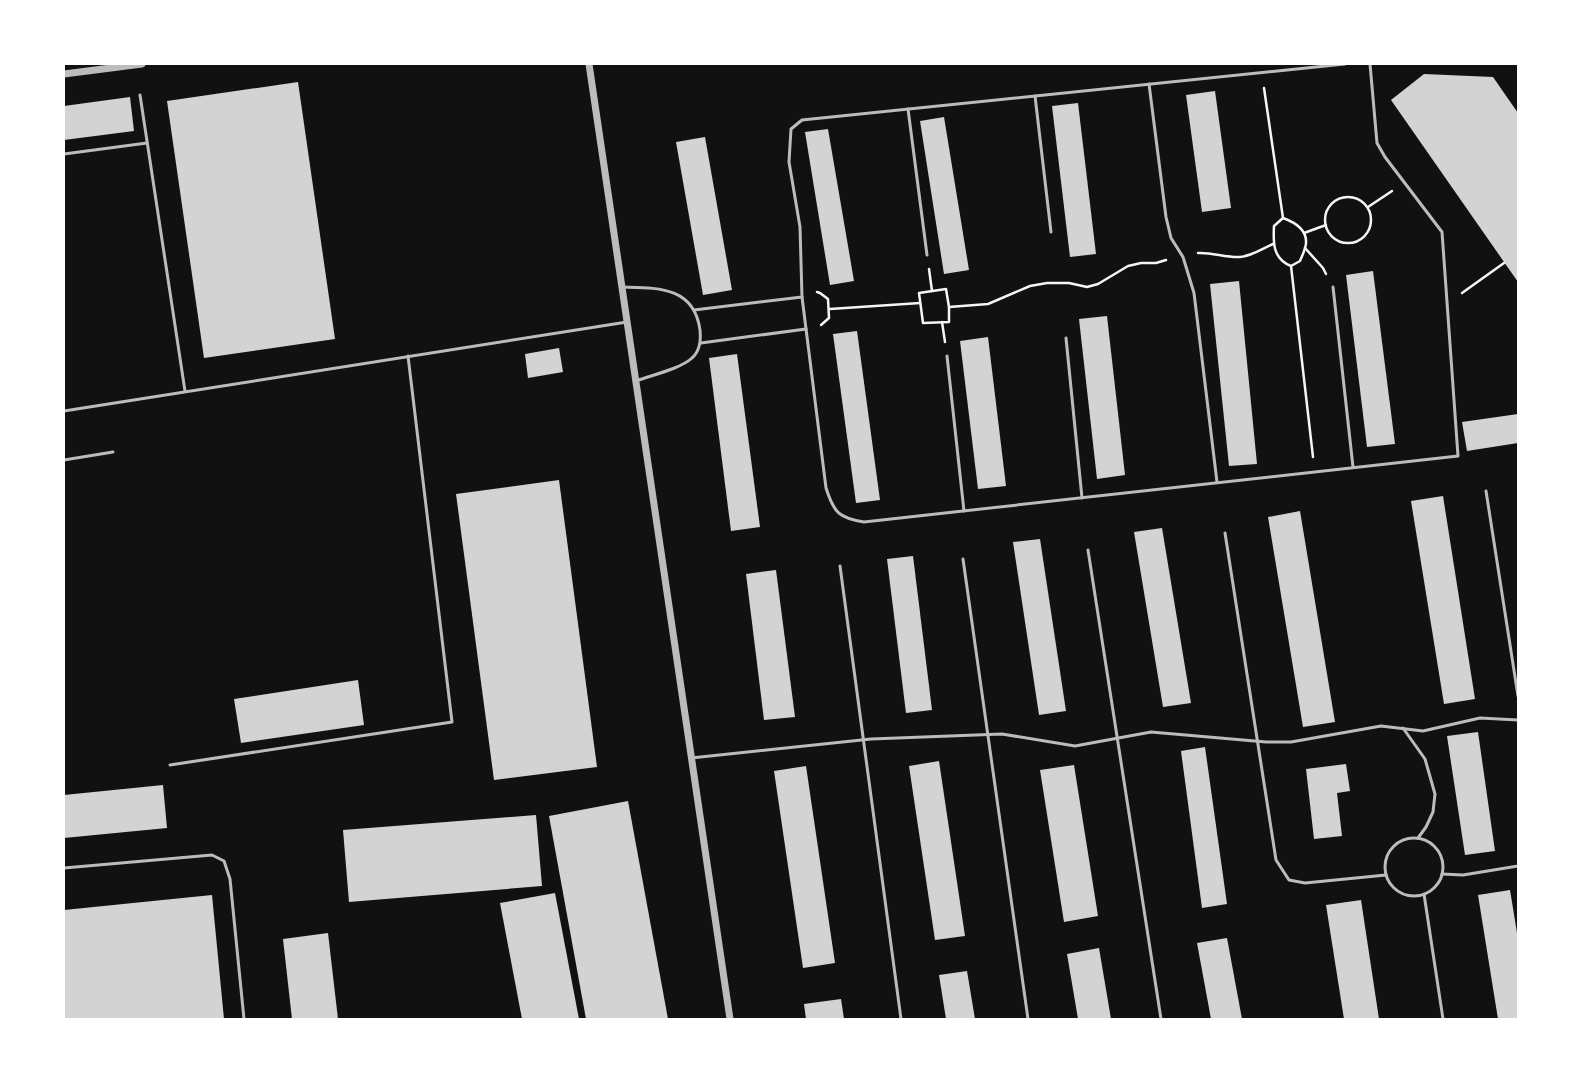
<svg xmlns="http://www.w3.org/2000/svg" width="1582" height="1083" viewBox="0 0 1582 1083" font-family="Helvetica,sans-serif">
<style>
.building{fill:#d3d3d3}
.lines{fill:none;stroke-linecap:round;stroke-linejoin:round}
.path{stroke:#f5f5f5;stroke-width:2.5}
.service{stroke:#bcbcbc;stroke-width:3}
.tertiary{stroke:#bcbcbc;stroke-width:7}
</style>
<rect width="100%" height="100%" fill="#111"/>
<g class="building">
<path d="M1424 74 1493 77 1518 113V282L1391 100Z"/>
<path d="M298 82 335 339 204 358 167 101Z"/>
<path d="M1215 91 1231 208 1202 212 1186 95Z"/>
<path d="M130 97 134 131 64 140V106Z"/>
<path d="M1078 103 1096 254 1070 257 1052 106Z"/>
<path d="M944 117 969 270 944 274 920 121Z"/>
<path d="M828 129 854 281 830 285 805 132Z"/>
<path d="M705 137 732 290 703 295 676 142Z"/>
<path d="M1373 271 1395 444 1367 447 1346 275Z"/>
<path d="M1239 281 1257 464 1229 466 1210 284Z"/>
<path d="M1107 316 1125 475 1097 479 1079 319Z"/>
<path d="M857 331 880 500 856 503 833 334Z"/>
<path d="M988 337 1006 486 978 489 960 341Z"/>
<path d="M559 348 563 372 528 378 525 354Z"/>
<path d="M737 354 760 527 731 531 709 358Z"/>
<path d="M1518 414V443L1467 451 1462 422Z"/>
<path d="M559 480 597 767 494 780 456 494Z"/>
<path d="M1443 496 1475 699 1444 704 1411 501Z"/>
<path d="M1300 511 1335 722 1303 727 1268 517Z"/>
<path d="M1162 528 1191 703 1163 707 1134 532Z"/>
<path d="M1040 539 1066 711 1039 715 1013 542Z"/>
<path d="M913 556 932 710 906 713 887 559Z"/>
<path d="M776 570 795 717 764 720 746 574Z"/>
<path d="M358 680 364 725 241 743 234 699Z"/>
<path d="M1478 732 1495 851 1465 855 1447 736Z"/>
<path d="M1205 747 1227 904 1202 908 1181 751Z"/>
<path d="M939 761 965 936 935 940 909 766Z"/>
<path d="M1346 764 1350 791 1337 793 1342 836 1314 839 1306 769Z"/>
<path d="M1074 765 1098 916 1064 922 1040 770Z"/>
<path d="M806 766 835 963 803 968 774 771Z"/>
<path d="M163 785 167 828 64 838V795Z"/>
<path d="M628 801 668 1019H586L549 816Z"/>
<path d="M536 815 542 886 349 902 343 830Z"/>
<path d="M1510 890 1518 939V1019H1498L1478 895Z"/>
<path d="M555 893 579 1019H522L500 903Z"/>
<path d="M212 895 224 1019H64V910Z"/>
<path d="M1361 900 1379 1019H1344L1326 905Z"/>
<path d="M328 933 338 1019H292L283 939Z"/>
<path d="M1227 938 1242 1019H1211L1197 943Z"/>
<path d="M1099 948 1111 1019H1078L1067 954Z"/>
<path d="M967 971 975 1019H946L939 975Z"/>
<path d="M841 999 844 1019H806L804 1004Z"/>
</g>
<g class="lines">
<g class="path">
<path d="M1264 88 1283 218"/>
<circle cx="1348" cy="220" r="23"/>
<path d="M1368 207 1392 191"/>
<path d="M1283 218C1294 222 1307 229 1306 243 1306 248 1302 256 1300 261L1291 266C1273 259 1273 243 1274 226Z"/>
<path d="M1304 233 1326 225"/>
<path d="M1305 248 1323 268 1326 274"/>
<path d="M1198 253C1212 252 1226 258 1240 257 1252 256 1262 249 1273 244"/>
<path d="M1291 266 1313 457"/>
<path d="M929 269 932 291"/>
<path d="M946 289 949 307V322L923 323 919 293Z"/>
<path d="M817 292 820 293 828 299 829 318 821 325"/>
<path d="M1462 293 1504 263"/>
<path d="M949 307 988 304 1030 286 1047 283H1069L1087 287 1098 284 1128 266 1141 263H1156L1166 260"/>
<path d="M830 309 920 303"/>
<path d="M942 322 945 342"/>
</g>
<g class="service">
<path d="M1345 64 802 120 791 129 789 162 800 227 802 297 826 488C834 513 839 518 864 522L1458 456 1442 232 1385 157 1377 143 1370 64"/>
<path d="M1149 84 1166 217 1171 238 1183 257 1194 293 1217 482"/>
<path d="M140 95 185 391"/>
<path d="M1035 96 1051 232"/>
<path d="M908 109 927 255"/>
<path d="M64 154 147 143"/>
<path d="M622 287C657 288 694 286 700 330 701 340 700 351 692 358 680 369 652 375 636 381"/>
<path d="M1333 287 1353 467"/>
<path d="M694 310 802 297"/>
<path d="M1066 338 1082 498"/>
<path d="M701 343 806 329"/>
<path d="M947 356 964 511"/>
<path d="M64 411 627 322"/>
<path d="M64 460 113 452"/>
<path d="M1486 491 1518 696"/>
<path d="M1225 533 1276 860 1289 880 1305 883 1386 875"/>
<path d="M1088 550 1161 1019"/>
<path d="M963 559 1028 1019"/>
<path d="M840 566 901 1019"/>
<path d="M1403 728 1425 759 1435 794 1433 812 1426 827 1418 838"/>
<path d="M691 758 871 739 1002 734 1075 746 1151 732 1266 742H1291L1381 726 1423 731 1480 718 1518 720"/>
<path d="M170 765 452 722 408 356"/>
<circle cx="1414" cy="867" r="29"/>
<path d="M64 868 212 855 224 861 230 879 244 1019"/>
<path d="M1442 874 1463 875 1518 866"/>
<path d="M1424 894 1443 1019"/>
</g>
<g class="tertiary">
<path d="M589 64 730 1019"/>
<path d="M64 74 142 64"/>
</g>
</g>
<rect width="1582" height="1083" fill="none" stroke="#ffffff" stroke-width="130"/>
</svg>
